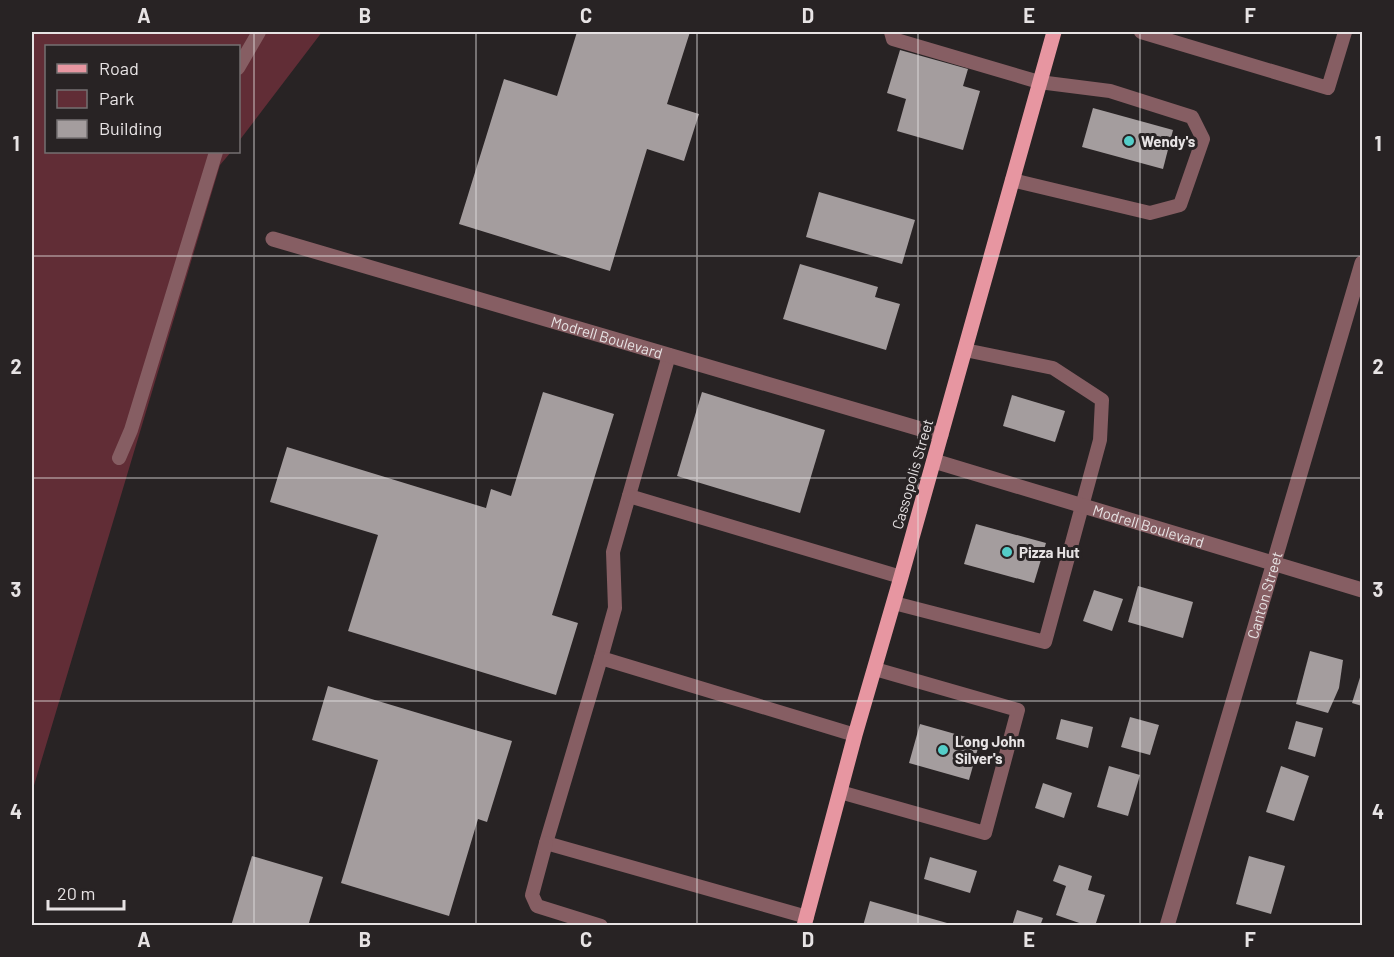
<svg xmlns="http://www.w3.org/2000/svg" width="1394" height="957" viewBox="0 0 1394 957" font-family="Barlow,sans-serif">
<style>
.green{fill:#612d36}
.building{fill:#a49d9e}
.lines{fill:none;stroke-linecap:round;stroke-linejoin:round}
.lane{stroke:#865e63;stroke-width:14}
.street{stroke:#865e63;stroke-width:15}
.primary{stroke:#e796a1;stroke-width:15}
.grid{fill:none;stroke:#e7e3e4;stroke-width:1.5;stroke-opacity:0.55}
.poi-dot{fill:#54cdc8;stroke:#282324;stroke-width:2}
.labels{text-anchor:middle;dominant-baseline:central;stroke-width:6;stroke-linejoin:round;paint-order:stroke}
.poi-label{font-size:15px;font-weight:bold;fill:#e7e3e4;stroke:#282324;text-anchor:start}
.street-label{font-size:15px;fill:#e7e3e4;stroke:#282324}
.neatline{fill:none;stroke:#e7e3e4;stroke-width:2}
.grid-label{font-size:20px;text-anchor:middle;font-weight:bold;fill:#e7e3e4}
</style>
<rect width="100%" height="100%" fill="#282324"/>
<path class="green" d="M32 32H322L239 141 238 46H46V152H231L220 165 32 792Z"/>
<g class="building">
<path d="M577 32H690L667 104 699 114 684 161 647 149 610 271 459 224 504 79 557 96Z"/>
<path d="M900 50 968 69 963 86 980 91 963 150 897 131 906 99 887 93Z"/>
<path d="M1093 108 1173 130 1163 169 1082 147Z"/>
<path d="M819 192 915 220 902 264 806 237Z"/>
<path d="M800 264 878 287 875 297 900 304 886 350 783 319Z"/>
<path d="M543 392 614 414 552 615 578 623 556 695 348 631 378 535 270 502 287 447 486 508 491 489 511 496Z"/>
<path d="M702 392 825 430 800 513 677 476Z"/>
<path d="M1012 395 1065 411 1055 442 1003 426Z"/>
<path d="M976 524 1046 543 1034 583 964 564Z"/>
<path d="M1138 586 1193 602 1183 638 1128 622Z"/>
<path d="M1094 590 1123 599 1112 631 1083 621Z"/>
<path d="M1310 651 1343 660 1339 688 1328 713 1296 704Z"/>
<path d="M1362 671V706L1352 703Z"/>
<path d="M328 686 512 741 487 822 478 819 449 916 341 883 378 760 312 740Z"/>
<path d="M1130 717 1159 725 1150 755 1121 747Z"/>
<path d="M1061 719 1093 727 1088 748 1056 739Z"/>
<path d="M1296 721 1323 728 1315 757 1288 749Z"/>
<path d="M920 724 980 741 969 780 909 763Z"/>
<path d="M1109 766 1140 775 1128 816 1097 807Z"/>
<path d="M1281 766 1309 776 1294 821 1266 812Z"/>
<path d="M1043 783 1072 793 1064 818 1035 808Z"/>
<path d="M252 856 323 877 308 926H231Z"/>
<path d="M1249 856 1285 866 1271 914 1236 904Z"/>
<path d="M930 857 977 871 970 893 924 879Z"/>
<path d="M1059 865 1092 876 1088 890 1105 895 1095 926H1088L1056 915 1066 886 1053 881Z"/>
<path d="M870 901 954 925V926H863Z"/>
<path d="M1017 910 1043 918 1040 926H1012Z"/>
</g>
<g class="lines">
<g class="lane">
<path d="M891 32 893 39 1039 82 1110 91 1192 117 1203 139 1180 205 1150 213 1012 180"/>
<path d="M1141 32 1328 88 1345 32"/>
<path d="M238 68 259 32"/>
<path d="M669 355 613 552 615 608 601 658 546 843 807 917"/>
<path d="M119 458 131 430 216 152"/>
<path d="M629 496 901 577"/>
<path d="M894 603 1045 642 1100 440 1102 400 1053 368 965 350"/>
<path d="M601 658 855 735"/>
<path d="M840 792 985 833 1018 710 875 669"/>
<path d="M546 843 532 895 537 906 601 926"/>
</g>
<g class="street">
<path id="s1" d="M273 239 941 435"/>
<path id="s2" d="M934 461 1362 590"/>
<path id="s3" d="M1167 926 1362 263"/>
</g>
<path class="primary" d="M804 926 855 735 901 577 1054 32"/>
</g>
<path class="grid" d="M254 32V926M476 32V926M697 32V926M918 32V926M1140 32V926M32 256H1362M32 478H1362M32 701H1362"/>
<g class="poi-dot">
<circle cx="1129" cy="141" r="6"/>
<circle cx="1007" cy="552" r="6"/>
<circle cx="943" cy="750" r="6"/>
</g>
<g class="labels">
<g class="poi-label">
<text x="1141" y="141">Wendy's</text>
<text x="1019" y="552">Pizza Hut</text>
<text x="955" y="741">Long John<tspan x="955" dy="17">Silver's</tspan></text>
</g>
<g class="street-label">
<text stroke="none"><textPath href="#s1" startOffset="348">Modrell Boulevard</textPath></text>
<text transform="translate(912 474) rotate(-74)">Cassopolis Street</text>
<text stroke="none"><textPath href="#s2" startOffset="224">Modrell Boulevard</textPath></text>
<text stroke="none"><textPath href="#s3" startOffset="345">Canton Street</textPath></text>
</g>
</g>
<rect width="1394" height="957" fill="none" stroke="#282324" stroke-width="66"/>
<rect x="45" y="45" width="195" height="108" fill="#282324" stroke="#747071" stroke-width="1.5"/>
<rect x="57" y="64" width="30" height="9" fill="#e796a1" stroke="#747071" stroke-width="1.5"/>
<text x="99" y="75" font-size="18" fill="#e7e3e4">Road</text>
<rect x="57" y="90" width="30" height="18" fill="#612d36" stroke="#747071" stroke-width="1.5"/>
<text x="99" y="105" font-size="18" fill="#e7e3e4">Park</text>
<rect x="57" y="120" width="30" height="18" fill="#a49d9e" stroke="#747071" stroke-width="1.5"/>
<text x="99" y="135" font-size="18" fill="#e7e3e4">Building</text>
<path d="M48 900v9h76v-9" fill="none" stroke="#e7e3e4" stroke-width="3"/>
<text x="57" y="900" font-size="18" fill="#e7e3e4" stroke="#282324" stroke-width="4.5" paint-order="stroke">20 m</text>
<rect x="33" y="33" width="1328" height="891" class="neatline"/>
<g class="grid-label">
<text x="144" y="23">A</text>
<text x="365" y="23">B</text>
<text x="586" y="23">C</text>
<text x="808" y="23">D</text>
<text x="1029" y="23">E</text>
<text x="1250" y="23">F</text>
<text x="16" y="151">1</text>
<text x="1378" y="151">1</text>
<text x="16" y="374">2</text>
<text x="1378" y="374">2</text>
<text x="16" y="597">3</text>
<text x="1378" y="597">3</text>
<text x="16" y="819">4</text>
<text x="1378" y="819">4</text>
<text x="144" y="947">A</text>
<text x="365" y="947">B</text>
<text x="586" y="947">C</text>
<text x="808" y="947">D</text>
<text x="1029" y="947">E</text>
<text x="1250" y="947">F</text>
</g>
</svg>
